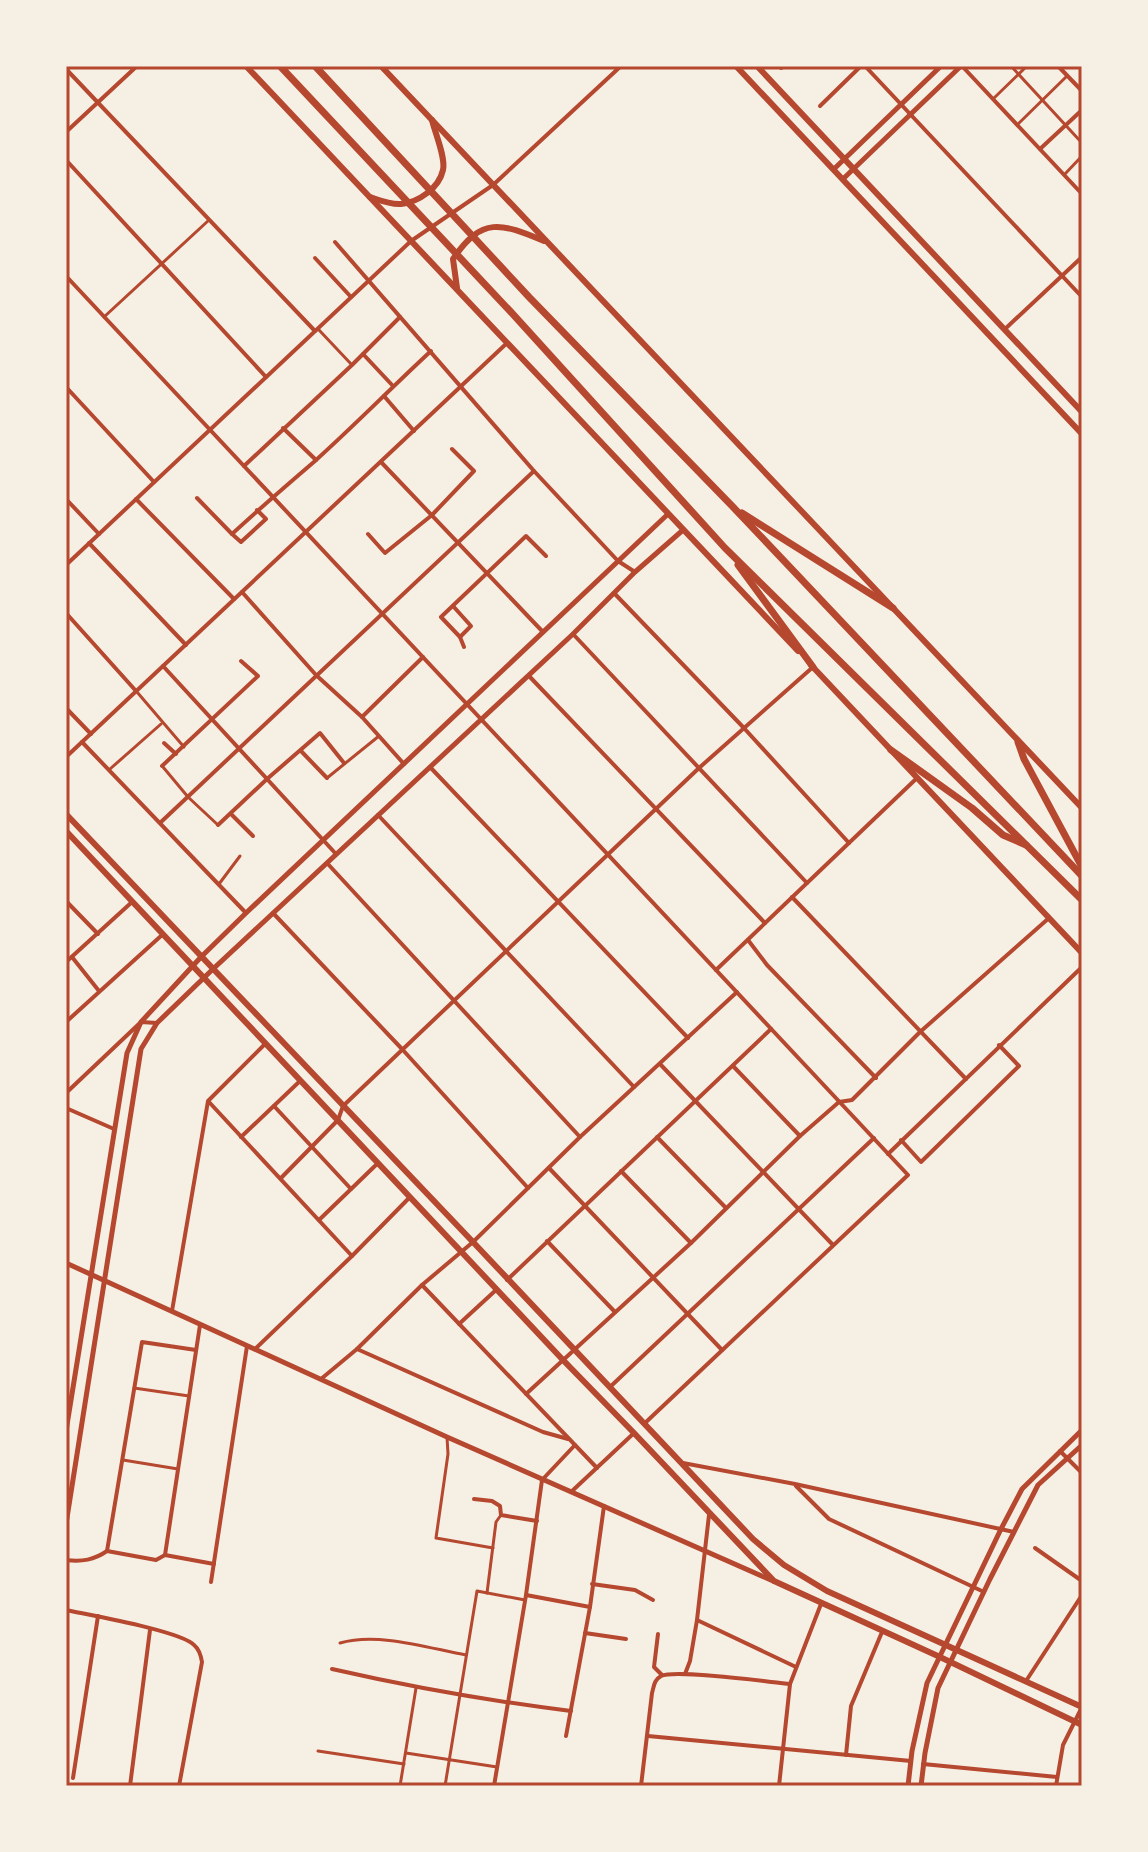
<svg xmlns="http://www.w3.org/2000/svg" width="1148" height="1852" viewBox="0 0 1148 1852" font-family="Karla,sans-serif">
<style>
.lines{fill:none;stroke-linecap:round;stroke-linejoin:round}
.pedestrian{stroke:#b5482f;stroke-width:3}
.minor{stroke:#b5482f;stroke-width:4}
.tertiary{stroke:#b5482f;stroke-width:5}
.secondary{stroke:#b5482f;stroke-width:6}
.trunk{stroke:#b5482f;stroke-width:7}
.neatline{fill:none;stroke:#b5482f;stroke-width:3}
</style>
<rect width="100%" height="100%" fill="#f6efe4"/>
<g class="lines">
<g class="pedestrian">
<path d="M1011 66 1082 143"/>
<path d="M993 99 1027 66"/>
<path d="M1017 125 1067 76"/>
<path d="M1064 175 1082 156"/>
<path d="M104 317 209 220"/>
<path d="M319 330 352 365"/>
<path d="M137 692 184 747"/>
<path d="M163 767 188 797 218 825"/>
<path d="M110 769 161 724"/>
<path d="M327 778 379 736"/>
<path d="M219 884 240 856"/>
<path d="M134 1388 189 1396"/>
<path d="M447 1437 448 1454 436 1538 493 1548"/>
<path d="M123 1460 178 1469"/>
<path d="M487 1593 496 1522 501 1515"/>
<path d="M340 1643C378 1632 428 1648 466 1655"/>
<path d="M318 1751 404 1764"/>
<path d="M406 1753 497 1767"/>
<path d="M400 1786 416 1688"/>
<path d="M445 1786 477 1591 525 1600"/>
</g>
<g class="minor">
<path d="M865 66 1082 297"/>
<path d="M962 66 1082 194"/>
<path d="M1058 66 1082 91"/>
<path d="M781 68 784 66"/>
<path d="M66 69 315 331"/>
<path d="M820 106 861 66"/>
<path d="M66 132 137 66"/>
<path d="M1040 149 1082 110"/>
<path d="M66 160 266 377"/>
<path d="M335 242 534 471 618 561 635 572"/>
<path d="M315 258 351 297"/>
<path d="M66 276 908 1175 645 1423"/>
<path d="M1005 329 1082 257"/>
<path d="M363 354 393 386"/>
<path d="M66 387 154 482"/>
<path d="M384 396 414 431"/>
<path d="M283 428 316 460"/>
<path d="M381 462 543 632"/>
<path d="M244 466 352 365 400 317"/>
<path d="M197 498 232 534"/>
<path d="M66 499 99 534"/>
<path d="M136 499 234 599"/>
<path d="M257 510 266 519 241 542 232 534C259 509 287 485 315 461 355 425 392 387 431 351"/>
<path d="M368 534 385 553 432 515 474 471 452 449"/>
<path d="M89 543 186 645"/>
<path d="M66 565 411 241 493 185 621 66"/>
<path d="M242 592 316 675 362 717 404 764"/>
<path d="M614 593 743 727 849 843"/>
<path d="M453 606 471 626 460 637"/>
<path d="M66 613 136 691"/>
<path d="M573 634 807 883"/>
<path d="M464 647 460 637 441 617 526 536 546 556"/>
<path d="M163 666 336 854"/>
<path d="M529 676 765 923"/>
<path d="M66 708 91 734"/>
<path d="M362 717 423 657"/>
<path d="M82 742 246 913"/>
<path d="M164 743 176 754"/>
<path d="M301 751 327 778"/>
<path d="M66 757 507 343"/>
<path d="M162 766 258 676 241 661"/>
<path d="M430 767 688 1038"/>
<path d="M232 815 253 836"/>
<path d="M378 815 634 1087"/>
<path d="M161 822 534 471"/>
<path d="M218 825 267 779 320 733 344 763"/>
<path d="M327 863 580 1137"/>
<path d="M792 897 966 1079"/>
<path d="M66 901 98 934"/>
<path d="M273 913 402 1049 528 1188"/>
<path d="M748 940 767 965 876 1078"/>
<path d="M72 957 99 991"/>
<path d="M66 962 132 902"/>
<path d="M716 970 917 778"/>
<path d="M66 1022 162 935"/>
<path d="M660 1064 833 1245"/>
<path d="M733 1066 800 1136"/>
<path d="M66 1093 141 1022 157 1023"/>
<path d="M209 1102 352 1256"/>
<path d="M274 1106 351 1189"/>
<path d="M66 1108 114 1129"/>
<path d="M241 1137 300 1081"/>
<path d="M657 1137 726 1208"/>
<path d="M901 1140 921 1162 1019 1066 999 1045"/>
<path d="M888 1154 1082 967"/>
<path d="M549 1168 722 1350"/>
<path d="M621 1171 691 1243"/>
<path d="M281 1178 338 1120 343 1106 699 768 813 667"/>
<path d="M319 1220 378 1163"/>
<path d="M547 1241 615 1312"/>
<path d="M507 1280 771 1029"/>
<path d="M422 1285 597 1468"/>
<path d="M172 1311 208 1101 265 1044"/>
<path d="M459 1324 496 1290"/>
<path d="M255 1349 352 1256 410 1197"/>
<path d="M357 1349 543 1432 568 1439"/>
<path d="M321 1379 357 1349 422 1285 473 1242 580 1137 737 992"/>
<path d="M610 1387 874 1138"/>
<path d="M526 1394 691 1243 800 1136 839 1102 852 1100 920 1032 1049 918"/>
<path d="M1060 1451 1082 1473"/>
<path d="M683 1463 795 1484 1014 1532"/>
<path d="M796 1486 829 1519 984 1592"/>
<path d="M571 1492 634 1433"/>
<path d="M474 1499 492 1501 500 1506 501 1515 537 1521"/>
<path d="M1035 1548 1082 1581"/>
<path d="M107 1551 142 1342 196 1350"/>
<path d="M165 1555 200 1325"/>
<path d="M66 1560C82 1562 94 1560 107 1551L156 1560 165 1555 214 1564"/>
<path d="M211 1582 247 1346"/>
<path d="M592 1584 635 1590 653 1600"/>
<path d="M526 1595 590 1607"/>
<path d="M66 1610C89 1615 181 1631 194 1645 199 1649 201 1656 202 1662L179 1786"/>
<path d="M697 1620 796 1667"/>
<path d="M585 1633 626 1639"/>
<path d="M658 1634 654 1667 662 1675"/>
<path d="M332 1669C411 1687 490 1701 571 1711"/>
<path d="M685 1674 690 1661 697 1620 709 1515"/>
<path d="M1026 1681 1082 1595"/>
<path d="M566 1736 590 1607 604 1506"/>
<path d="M648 1736 911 1761"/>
<path d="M846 1755 851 1706 882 1632"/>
<path d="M923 1764 1057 1777"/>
<path d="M73 1778 98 1616"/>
<path d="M130 1786 150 1630"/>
<path d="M494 1786 526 1595 542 1480 575 1445"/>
<path d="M641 1786 652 1693C654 1686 654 1680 661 1676 676 1669 768 1682 790 1684"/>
<path d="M779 1786 790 1684 821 1604"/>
<path d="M1056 1786 1063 1745 1082 1707"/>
</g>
<g class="tertiary">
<path d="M834 169 941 66"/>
<path d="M843 179 961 66"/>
<path d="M66 1263 447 1437 773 1581"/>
<path d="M66 1431 127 1053 141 1022 201 957 246 913 668 514"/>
<path d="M66 1524 141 1049 157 1023 213 969 573 634 635 572 683 530"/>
<path d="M908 1786 912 1751 927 1683 1001 1529 1022 1489 1082 1430"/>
<path d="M921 1786 925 1753 938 1688 990 1579 1038 1485 1082 1445"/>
</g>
<g class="secondary">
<path d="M246 66 798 651"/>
<path d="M381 66 1082 808"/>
<path d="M736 66 1082 434"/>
<path d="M757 66 1082 412"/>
<path d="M370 197C379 200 391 205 401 204 419 202 439 188 443 170 446 158 435 133 432 120"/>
<path d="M457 288 453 259C482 216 501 223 544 241"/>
<path d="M811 665 1082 953"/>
<path d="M66 814 473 1242 753 1539 784 1565 827 1591 1082 1707"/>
<path d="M66 831 563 1360 634 1433 774 1581 940 1657 1082 1725"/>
</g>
<g class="trunk">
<path d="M280 66 510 311 725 548 1082 900"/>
<path d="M315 66 529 297 734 508 1082 876"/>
<path d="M742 513 893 608"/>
<path d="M738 565 813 667"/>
<path d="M1018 742 1024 759 1082 867"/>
<path d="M891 750 972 808 1003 835 1026 845"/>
</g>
</g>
<rect width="1148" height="1852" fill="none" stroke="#f6efe4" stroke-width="136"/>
<rect x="68" y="68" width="1012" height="1716" class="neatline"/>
</svg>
